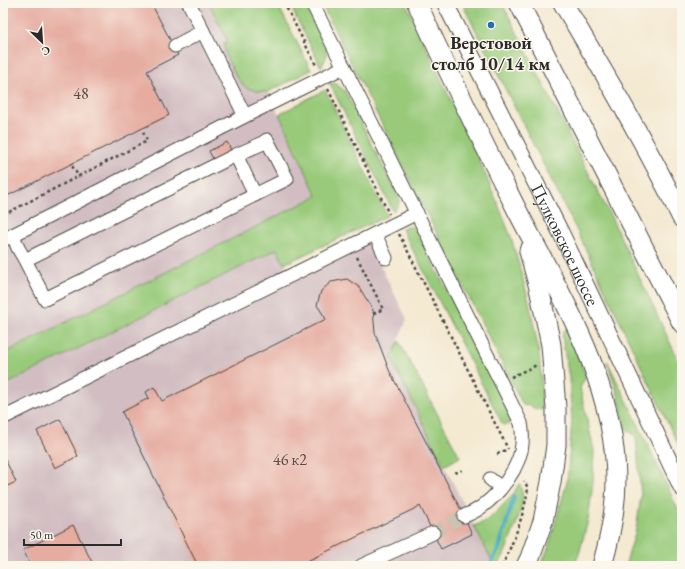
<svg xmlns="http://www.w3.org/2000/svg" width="685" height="569" viewBox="0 0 685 569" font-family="'EB Garamond',serif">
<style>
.industrial{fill:#d2bec2}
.green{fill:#98ca7a;stroke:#627a52}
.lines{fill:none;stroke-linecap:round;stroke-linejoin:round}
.stream{stroke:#46acc6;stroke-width:4}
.building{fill:#e6aca0}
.minor-tunnel{stroke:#ccc3b0;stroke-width:13;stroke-dasharray:13 6;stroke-linecap:butt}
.minor-casing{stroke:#494844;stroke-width:15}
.major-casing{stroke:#494844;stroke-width:18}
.highway-casing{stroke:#494844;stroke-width:21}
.path{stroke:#494844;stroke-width:2.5;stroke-dasharray:3 3;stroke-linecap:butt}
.minor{stroke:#fff;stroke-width:13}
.major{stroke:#fff;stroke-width:16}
.highway{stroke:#fff;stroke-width:19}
.poi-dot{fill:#1f6fb2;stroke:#fbf7ec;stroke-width:1.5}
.labels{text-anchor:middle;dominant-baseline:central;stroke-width:3;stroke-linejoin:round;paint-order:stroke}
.number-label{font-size:16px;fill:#5a4b48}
.poi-label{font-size:18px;font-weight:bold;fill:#2b2b2b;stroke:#fbf7ec}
.street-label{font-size:18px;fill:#2b2b2b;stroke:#fbf7ec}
</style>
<rect width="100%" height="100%" fill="#fbf7ec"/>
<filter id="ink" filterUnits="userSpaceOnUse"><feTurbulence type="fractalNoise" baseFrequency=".025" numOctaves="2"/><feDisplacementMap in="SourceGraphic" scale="8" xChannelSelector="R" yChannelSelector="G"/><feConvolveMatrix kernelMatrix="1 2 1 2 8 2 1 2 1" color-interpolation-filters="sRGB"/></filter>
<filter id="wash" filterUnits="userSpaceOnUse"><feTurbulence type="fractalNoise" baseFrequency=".012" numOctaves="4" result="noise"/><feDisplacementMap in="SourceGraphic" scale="16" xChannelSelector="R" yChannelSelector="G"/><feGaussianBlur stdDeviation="0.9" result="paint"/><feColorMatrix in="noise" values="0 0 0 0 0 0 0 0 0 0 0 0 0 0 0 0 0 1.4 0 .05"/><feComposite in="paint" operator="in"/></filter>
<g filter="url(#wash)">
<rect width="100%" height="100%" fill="#f4e9d1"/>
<g class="industrial">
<path d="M3 3H223L263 81 317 196 3 354Z"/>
<path d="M368 241 407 319 391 357 494 566H3V386L277 249 290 276Z"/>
</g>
<g class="green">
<path d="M209 3H277L311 70 268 92 257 91 246 88 237 78 226 57 224 45 227 40Z"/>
<path d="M289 3H304L326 46V58L321 67Z"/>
<path d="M321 3H406L429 54 477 155 498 204 511 237 529 301 538 347 541 376 542 409 535 410 531 406 523 405Z"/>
<path d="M462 3H502L612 219 682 368V453L578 233Z"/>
<path d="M329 82 336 84 345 91 400 200 398 206 393 211Z"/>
<path d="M325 90 387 216 284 264 277 249 3 386V354L317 196 279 114Z"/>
<path d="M407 227H412L416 230 512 417 509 424 503 425 402 229Z"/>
<path d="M564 330H566L568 333 586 376 580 388 594 450 593 483 588 520 579 554 574 566H540L548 549 567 482 572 421 569 378 562 337 563 332Z"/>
<path d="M399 341 460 457 444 466 391 358Z"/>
<path d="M607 361 630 407 682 518V566H625L636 530 641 496 636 437 625 428 618 395Z"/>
<path d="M520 484 522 492 523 501 516 525 504 555 498 566H493L494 565 474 526 488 520 513 495 518 485Z"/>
</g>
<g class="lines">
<path class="stream" d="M490 566 499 548 514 497"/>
</g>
<g id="blocks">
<g class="building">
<path d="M3 3H151L178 55 147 71 169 115 3 198Z"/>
<path d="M227 142 232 152 214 161 209 151Z"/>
<path d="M347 279 359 287 373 310 375 333 389 370 464 516 472 534 441 549 420 506 297 566H198L122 412 149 398 146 392 154 387 162 401 326 319 317 305 321 291 331 282Z"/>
<path d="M60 419 78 456 55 468 37 431Z"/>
<path d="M3 455 16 482 3 488Z"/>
<path d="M73 525 94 566H31L23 550Z"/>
</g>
</g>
</g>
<g filter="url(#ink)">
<use href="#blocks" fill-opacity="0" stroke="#494844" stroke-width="1"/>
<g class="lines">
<path class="minor-tunnel" d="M433 533 464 516"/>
<g class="minor-casing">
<g id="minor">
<path d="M189 3 245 116"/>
<path d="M312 3 521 423C523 433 523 441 521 451 515 476 489 508 464 516"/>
<path d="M175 46 203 31"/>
<path d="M236 155 255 195"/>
<path d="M375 234 386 258"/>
<path d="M13 235 18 248 25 260 45 299 287 179 267 140 261 144 236 155 25 260"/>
<path d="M3 240 245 116 344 67"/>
<path d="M3 418 417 213"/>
<path d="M490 479 501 488"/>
<path d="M361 566 433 533"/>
</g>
</g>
<g class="major-casing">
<g id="major">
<path id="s1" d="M445 3 561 233 682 488"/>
</g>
</g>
<g class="highway-casing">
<g id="highway">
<path d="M417 3C449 74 483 143 518 212 561 296 615 382 616 479 616 508 610 538 602 566"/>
<path d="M519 3 682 323"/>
<path d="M563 3C605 74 646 144 682 218"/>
<path d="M526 566 530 558 543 521 551 482 556 445V408L551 345 539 288 529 251"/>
</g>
</g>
<g class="path">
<path d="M284 3 317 67"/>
<path d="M328 89 389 214"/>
<path d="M72 166 79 177"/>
<path d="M9 212 147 141 142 130"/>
<path d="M399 234 508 449"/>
<path d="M357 257 383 309 373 314"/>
<path d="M511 377 537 365"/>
<path d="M497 454 508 449"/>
<path d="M455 473 462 470"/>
<path d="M502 566C514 541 524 515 528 488L524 481"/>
</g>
<use href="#minor" class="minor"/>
<use href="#major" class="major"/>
<use href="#highway" class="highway"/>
</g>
</g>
<circle class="poi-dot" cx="491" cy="25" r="4"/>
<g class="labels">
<g class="number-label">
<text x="81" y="93">48</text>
<text x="290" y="459">46 к2</text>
</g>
<g class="poi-label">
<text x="491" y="42">Верстовой<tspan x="491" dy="21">столб 10/14 км</tspan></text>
</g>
<g class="street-label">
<text stroke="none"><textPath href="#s1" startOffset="270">Пулковское шоссе</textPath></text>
</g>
</g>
<rect width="685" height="569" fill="none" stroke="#fbf7ec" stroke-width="16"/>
<g transform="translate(42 42) rotate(155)" stroke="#fbf7ec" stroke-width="3" paint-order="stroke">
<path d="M0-3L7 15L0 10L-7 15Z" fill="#2b2b2b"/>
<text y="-6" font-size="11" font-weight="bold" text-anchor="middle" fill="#2b2b2b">С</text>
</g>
<path d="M24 539v6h97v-6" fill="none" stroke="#2b2b2b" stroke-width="2"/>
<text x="30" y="539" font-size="12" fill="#2b2b2b" stroke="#fbf7ec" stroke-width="3" paint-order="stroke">50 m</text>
</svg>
